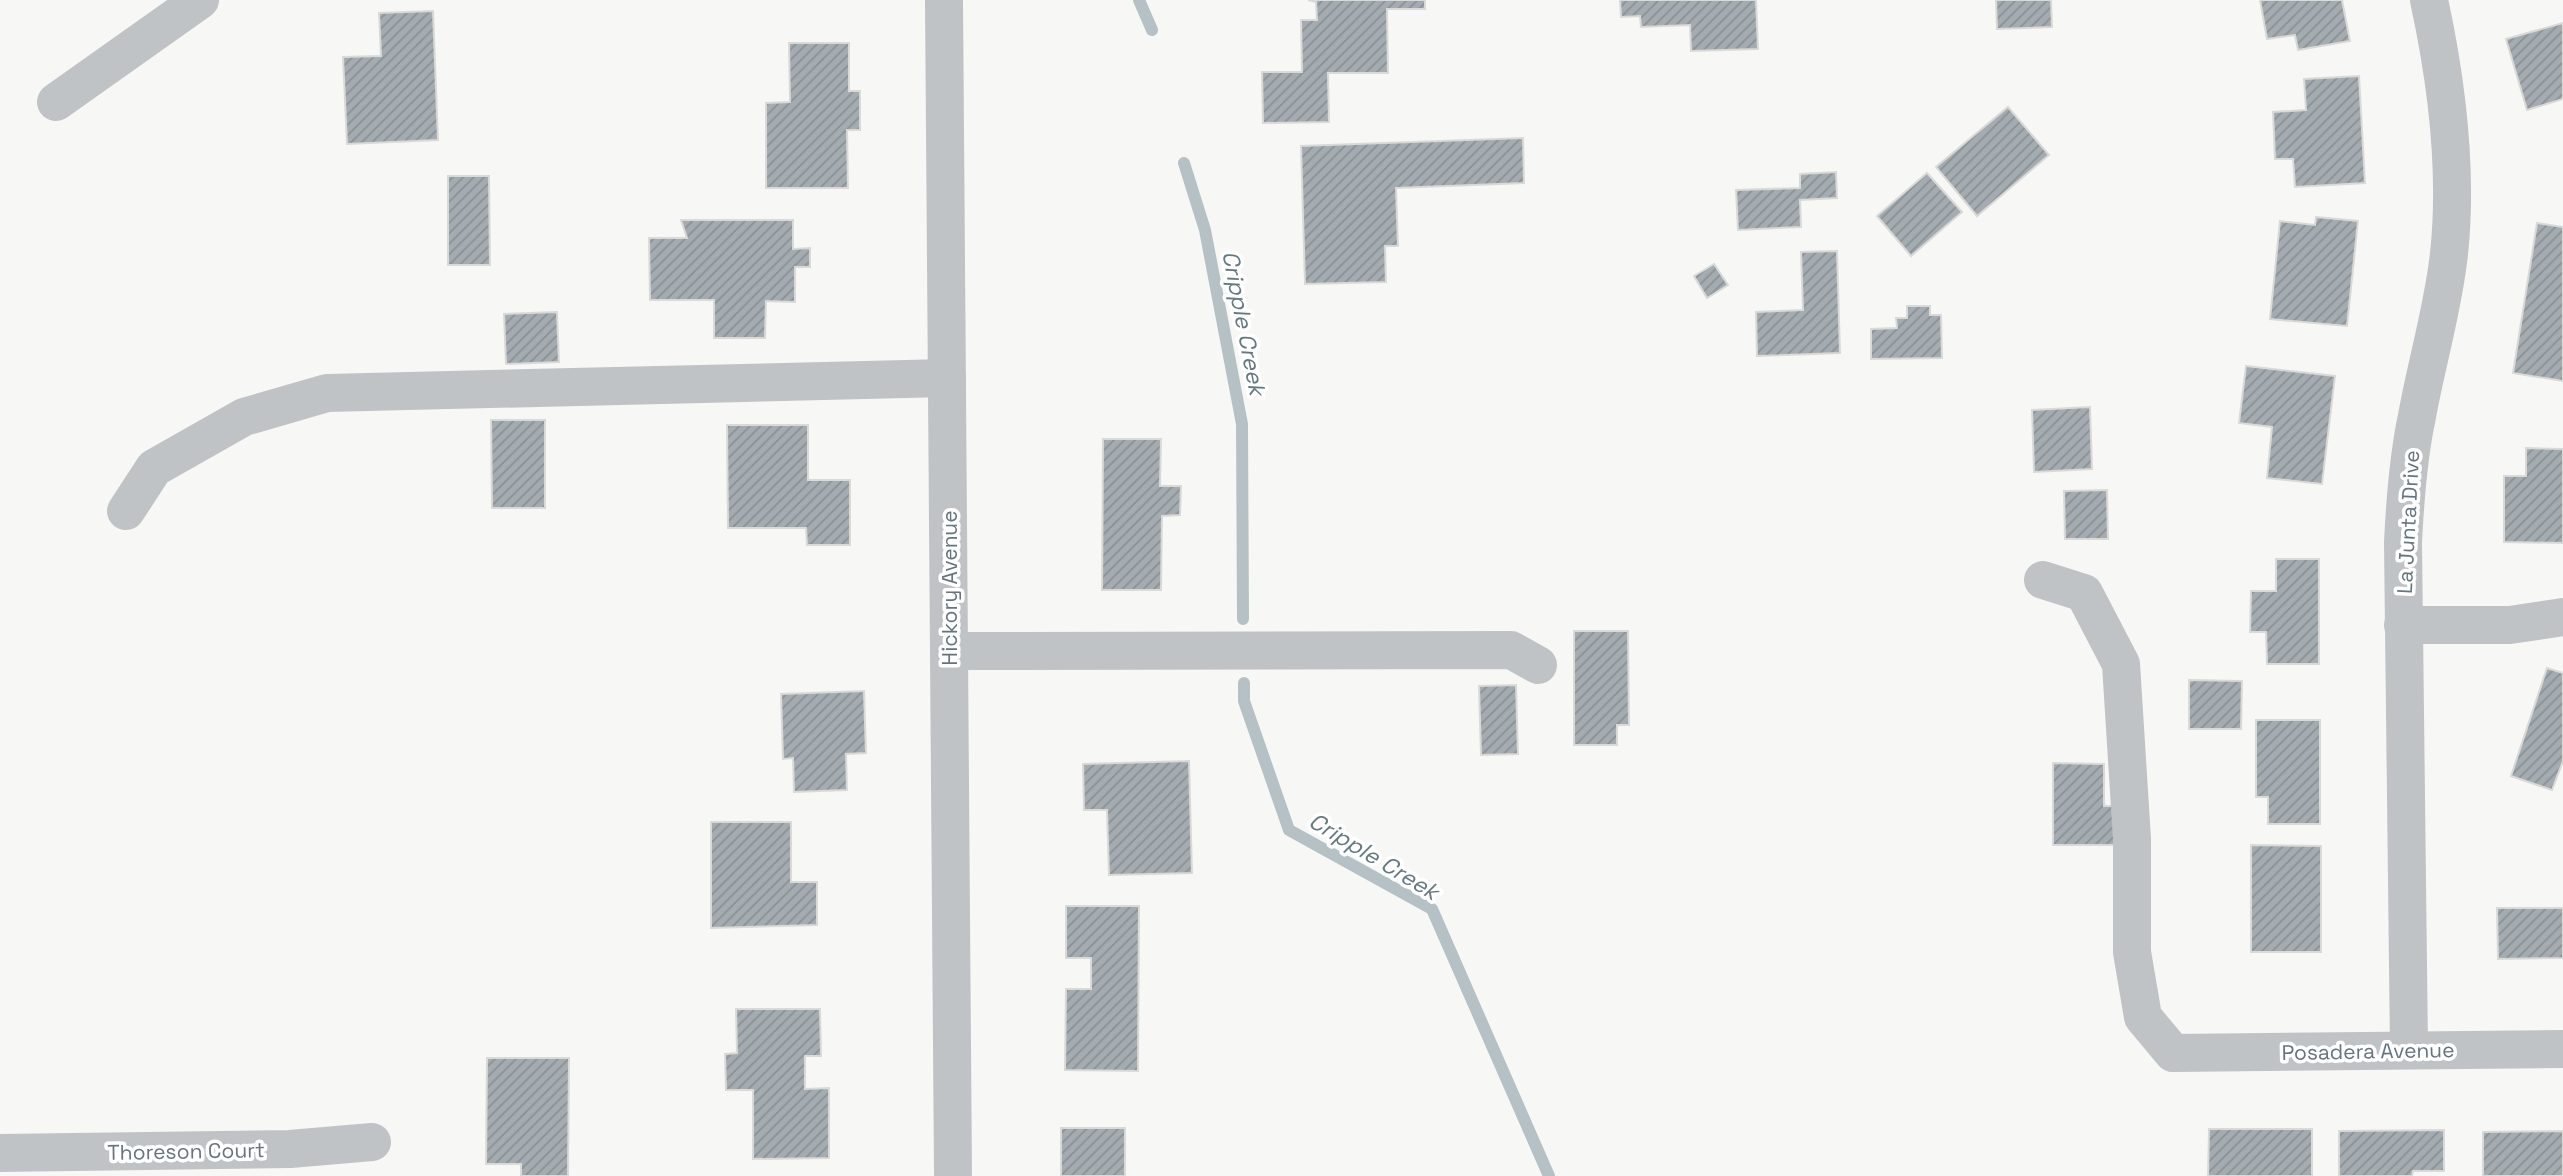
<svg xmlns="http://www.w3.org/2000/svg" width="2563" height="1176" viewBox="0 0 2563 1176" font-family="'Space Grotesk',sans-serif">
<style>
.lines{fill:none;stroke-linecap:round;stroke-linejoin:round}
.stream{stroke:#b6c1c5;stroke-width:12}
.building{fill:url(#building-hatch);stroke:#d9d9d7;stroke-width:2}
.minor{stroke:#bfc3c6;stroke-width:38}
.labels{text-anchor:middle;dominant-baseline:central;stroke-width:7;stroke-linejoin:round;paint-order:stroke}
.street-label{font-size:21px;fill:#66747d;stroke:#fff}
.water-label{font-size:23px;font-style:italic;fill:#66797f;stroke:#fff}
</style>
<defs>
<pattern id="building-hatch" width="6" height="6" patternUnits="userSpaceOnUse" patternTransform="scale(1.75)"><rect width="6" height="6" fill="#a5acb1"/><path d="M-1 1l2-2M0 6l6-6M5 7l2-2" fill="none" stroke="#8a9195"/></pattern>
</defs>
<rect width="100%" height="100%" fill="#f7f7f5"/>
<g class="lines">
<g class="stream">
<path d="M1139 0 1152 30"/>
<path d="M1184 163 1205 230 1242 424 1243 619"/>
<path d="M1244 683V701L1289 830 1432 909 1549 1176"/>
</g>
</g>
<g class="building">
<path d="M1308 0H1425V9H1387L1388 73H1328L1329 122 1263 123 1262 72H1302L1301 20H1317L1316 2Z"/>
<path d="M1620 0H1756L1758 49 1691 51 1690 25 1641 27 1640 16 1621 17Z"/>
<path d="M1996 0H2051L2052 27 1997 29Z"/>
<path d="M2260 0H2342L2350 41 2298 50 2295 35 2267 39Z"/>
<path d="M433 11 438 140 347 144 343 57 381 56 379 13Z"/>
<path d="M2563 23V99L2527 110 2506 39Z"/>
<path d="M789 43H849V91H860V130H847L848 188H766V103L790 102Z"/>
<path d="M2359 76 2365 183 2295 187 2293 159H2275L2273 112 2306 110 2304 79Z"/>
<path d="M2008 107 2049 155 1977 216 1936 167Z"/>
<path d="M1523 138 1524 183 1396 188 1398 246H1385L1386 282 1305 284 1301 146Z"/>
<path d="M1836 172 1837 198 1800 200 1801 227 1738 230 1736 190 1800 188V174Z"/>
<path d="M1927 173 1962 212 1911 256 1877 216Z"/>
<path d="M448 176H489L490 265H448Z"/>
<path d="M2316 217 2358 221 2347 326 2270 319 2280 221 2315 225Z"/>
<path d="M681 220H793V249L810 248V267H795V302L766 301 765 338H714V300H650L649 238H687Z"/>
<path d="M2537 223 2563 227V381L2513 373Z"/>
<path d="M1837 251 1840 353 1757 356 1756 312 1803 310 1801 252Z"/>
<path d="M1714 264 1728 285 1707 298 1694 276Z"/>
<path d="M1907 306H1930V315H1941L1942 358 1871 359V329L1897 328 1896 318H1907Z"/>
<path d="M557 312 559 362 506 364 504 314Z"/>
<path d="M2246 366 2335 376 2322 484 2267 478 2272 427 2239 423Z"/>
<path d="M2090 407 2092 469 2034 472 2032 410Z"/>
<path d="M491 420H545V508H492Z"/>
<path d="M727 425H808V480H850V545H807L806 528H728Z"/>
<path d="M1103 439H1161L1160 486H1181L1180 515 1162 516 1161 590H1102Z"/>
<path d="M2526 448 2563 449V543L2504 542V476H2526Z"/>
<path d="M2107 490 2108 539H2065L2064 491Z"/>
<path d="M2276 559H2319V664H2267L2266 632H2250L2251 591H2276Z"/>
<path d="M1574 631H1628L1629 725H1617V745H1574Z"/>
<path d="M2547 668 2563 673V761L2552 790 2511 776Z"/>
<path d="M2189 680 2242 681 2241 729H2189Z"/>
<path d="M1516 685 1518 754 1481 755 1479 686Z"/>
<path d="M864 691 866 753 846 754 847 790 794 792 793 758 783 759 781 694Z"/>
<path d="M2256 720H2320V824H2268V797H2256Z"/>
<path d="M1189 761 1192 873 1109 875 1107 810H1084L1083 764Z"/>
<path d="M2053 763 2104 764V806H2116V845H2053Z"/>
<path d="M711 822H791V882H817V925L711 928Z"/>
<path d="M2251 845 2321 846V952H2251Z"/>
<path d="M1066 906H1139L1138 1071 1065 1070 1066 989H1091V958H1066Z"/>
<path d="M2497 908H2563V958L2498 959Z"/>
<path d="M736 1009H820L821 1056H805V1089L829 1088V1158L753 1159V1090H726L725 1054 737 1053Z"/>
<path d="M487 1058H569L568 1176H521V1164H486Z"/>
<rect x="1061" y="1128" width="64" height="48"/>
<path d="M2209 1129H2312V1176H2208Z"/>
<path d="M2444 1130V1171H2413L2412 1176H2339V1131Z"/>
<path d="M2563 1131V1176H2483V1132Z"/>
</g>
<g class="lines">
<g class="minor">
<path d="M944 0 953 1176"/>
<path d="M56 102 200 0"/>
<path d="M126 511 154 468 244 417 327 393 947 378"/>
<path d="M2043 580 2084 593 2121 664 2132 839V952L2143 1017 2173 1053 2563 1049"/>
<path d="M2403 625H2510L2563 617"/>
<path d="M949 651 1511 650 1538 665"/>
<path d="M2409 1050 2403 543C2405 500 2408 458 2417 416 2427 361 2443 309 2449 254 2458 169 2447 83 2429 0"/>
<path d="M0 1153 290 1149 372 1142"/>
</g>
</g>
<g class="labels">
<g class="street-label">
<text transform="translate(2408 522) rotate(-87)">La Junta Drive</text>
<text transform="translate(949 588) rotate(-90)">Hickory Avenue</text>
<text transform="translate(2368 1051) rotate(-1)">Posadera Avenue</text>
<text transform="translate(186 1151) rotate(-1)">Thoreson Court</text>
</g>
<g class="water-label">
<text transform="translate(1244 323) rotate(79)">Cripple Creek</text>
<text transform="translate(1374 856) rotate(31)">Cripple Creek</text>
</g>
</g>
</svg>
